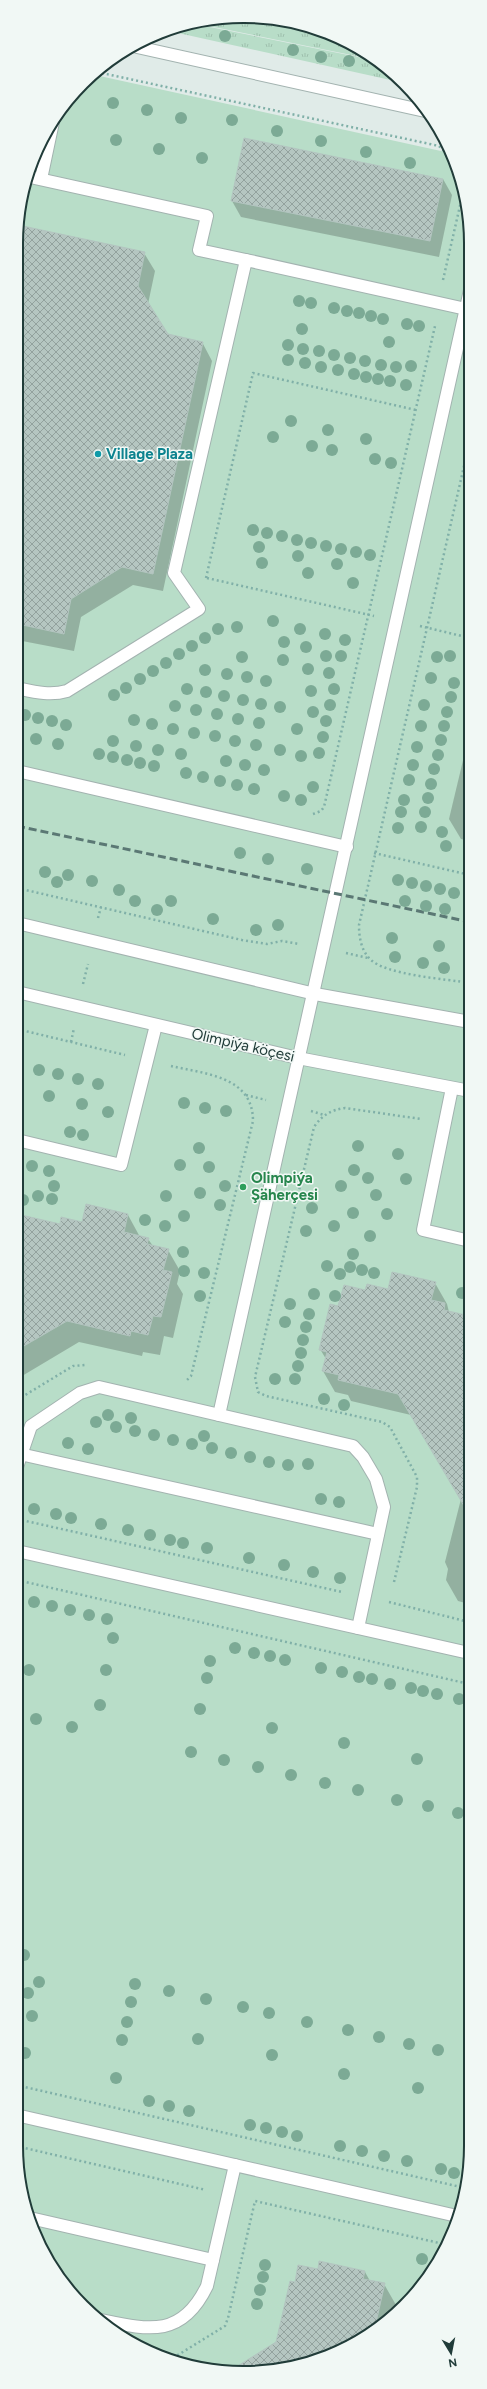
<svg xmlns="http://www.w3.org/2000/svg" width="487" height="2389" viewBox="0 0 487 2389" font-family="Figtree,sans-serif">
<style>
.grass{fill:url(#grass-tufts)}
.garden{fill:#b8ddc8}
.shadow{fill:#0003}
.building{fill:url(#building-cross-hatch);stroke:#b3c5c0}
.lines{fill:none;stroke-linecap:round;stroke-linejoin:round}
.service-casing{stroke:#a3b3b0;stroke-width:14}
.minor-casing{stroke:#a3b3b0;stroke-width:14}
.path{stroke:#80b0a8;stroke-width:2.5;stroke-dasharray:2 3;stroke-linecap:butt}
.service{stroke:#fff;stroke-width:12}
.minor{stroke:#fff;stroke-width:12}
.rail{stroke:#5b7874;stroke-width:3;stroke-dasharray:8 4;stroke-linecap:butt}
.tree{fill:#7caa95}
.culture-dot{fill:#0f9aa8;stroke:#f1f8f5;stroke-width:1.5}
.leisure-dot{fill:#2e9e5b;stroke:#f1f8f5;stroke-width:1.5}
.labels{text-anchor:middle;dominant-baseline:central;stroke-width:3;stroke-linejoin:round;paint-order:stroke}
.culture-label{font-size:15px;font-weight:bold;fill:#0d838f;stroke:#f1f8f5;text-anchor:start}
.street-label{font-size:15px;fill:#213c39;stroke:#f1f8f5}
.leisure-label{font-size:15px;font-weight:bold;fill:#27864d;stroke:#f1f8f5;text-anchor:start}
.rim{fill:none;stroke:#213c39;stroke-width:2}
</style>
<defs>
<pattern id="grass-tufts" width="24" height="20" patternUnits="userSpaceOnUse"><rect width="24" height="20" fill="#b8ddc8"/><path d="M3 7l-1-3M5 7V3M7 7l1-3M15 17l-1-3M17 17v-4M19 17l1-3" fill="none" stroke="#9ebfad"/></pattern>
<pattern id="building-cross-hatch" width="8" height="8" patternUnits="userSpaceOnUse"><rect width="8" height="8" fill="#b5c6c1"/><path d="M0 0l8 8M0 8l8-8" fill="none" stroke="#93a29e"/></pattern>
</defs>
<rect width="100%" height="100%" fill="#e0ebe8"/>
<g class="grass">
<path d="M273 18 344 39 371 59 194 23Z"/>
<path d="M190 23 373 60 404 83 169 31Z"/>
</g>
<path class="garden" d="M95 75 450 153 470 228 469 2175 447 2246 393 2317 316 2361 229 2373 143 2350 82 2306 33 2232 16 2145 18 214 46 130Z"/>
<g class="shadow">
<path d="M443 179 452 195 439 257 241 217 232 201Z"/>
<path d="M18 226 144 253 155 271 148 304 167 335 202 342 212 361 163 591 133 585 81 617 74 651 17 640Z"/>
<path d="M470 731V841L461 839 449 819Z"/>
<path d="M128 1215 140 1237 148 1239 153 1246 168 1250 180 1271 177 1284 183 1294 173 1338 164 1336 160 1355 143 1352 142 1356 79 1342 17 1379V1222L25 1217 60 1225Z"/>
<path d="M435 1283 447 1304 449 1312 470 1317 469 1604 458 1601 446 1580 448 1569 445 1562 461 1499 411 1415 351 1401 348 1395 335 1392 323 1371 326 1359 320 1349 339 1308 366 1292 389 1290Z"/>
<path d="M319 2271 365 2272 370 2281 384 2284 396 2305 393 2317 316 2361 230 2372 277 2343 295 2283Z"/>
</g>
<g class="building">
<path d="M244 138 443 179 430 241 231 201Z"/>
<path d="M18 225 145 252 138 286 168 334 203 342 153 574 122 567 71 599 64 634 18 624Z"/>
<path d="M86 1204 128 1214 124 1232 149 1238 147 1244 169 1249 163 1270 172 1272 161 1317 153 1316 148 1335 131 1331 130 1336 67 1321 17 1350V1214L60 1224 61 1217 82 1222Z"/>
<path d="M392 1272 436 1282 431 1300 445 1303 444 1310 470 1316V1516L398 1394 338 1380 339 1375 322 1371 327 1352 319 1350 330 1304 338 1306 344 1285 365 1290 367 1284 388 1289Z"/>
<path d="M319 2261 365 2271 363 2279 385 2283 375 2327 316 2361 228 2372 276 2342 290 2281 295 2282 298 2265 318 2269Z"/>
</g>
<g class="lines">
<g class="service-casing">
<g id="service">
<path d="M137 47 425 111"/>
<path d="M30 177 207 216 199 250 246 260"/>
<path d="M41 179 53 122"/>
<path d="M17 688C35 692 50 696 67 691L199 609 174 573 246 260 466 309"/>
<path d="M17 771 347 847"/>
<path d="M452 1088 423 1230 470 1241"/>
<path d="M17 1140 121 1165 156 1025"/>
<path d="M219 1415 470 290"/>
<path d="M20 1454 378 1534"/>
<path d="M17 1467 31 1426 80 1393 99 1387 353 1446 363 1457 376 1479 384 1507 358 1628"/>
<path d="M17 1551 469 1653"/>
<path d="M16 2115 457 2216"/>
<path d="M30 2218 213 2260"/>
<path d="M101 2320C149 2330 182 2338 207 2286L235 2165"/>
</g>
</g>
<g class="minor-casing">
<g id="minor">
<path d="M17 923 315 994 470 1022"/>
<path d="M17 992 298 1058 470 1091"/>
</g>
</g>
<g class="path">
<path d="M97 72 439 146 452 159"/>
<path d="M443 280 462 197"/>
<path d="M464 421 470 422"/>
<path d="M206 578 253 373 416 410"/>
<path d="M207 578 374 616"/>
<path d="M420 626 470 638"/>
<path d="M313 814 321 811 324 807 435 326"/>
<path d="M374 853 470 875"/>
<path d="M17 888 242 940 267 944 282 941 299 944"/>
<path d="M98 918 101 907"/>
<path d="M346 953 368 958"/>
<path d="M470 983C446 979 385 975 370 959 361 950 359 937 359 925L470 440"/>
<path d="M83 984 88 964"/>
<path d="M17 1029 125 1055"/>
<path d="M71 1042 74 1028"/>
<path d="M171 1066C205 1074 253 1076 253 1121L191 1376 185 1382"/>
<path d="M246 1095 266 1100"/>
<path d="M311 1111 324 1115"/>
<path d="M17 1400 73 1366 85 1365"/>
<path d="M17 1519 342 1592"/>
<path d="M17 1580 469 1684"/>
<path d="M394 1582 417 1487V1477L390 1427 382 1422 266 1396 258 1392 255 1377 314 1127C322 1115 331 1110 345 1108L421 1119"/>
<path d="M389 1602 469 1622"/>
<path d="M16 2085 465 2188"/>
<path d="M16 2146 206 2190"/>
<path d="M173 2358 225 2326 228 2318 255 2201 448 2245"/>
</g>
<use href="#service" class="service"/>
<use href="#minor" class="minor"/>
<path class="rail" d="M17 826 470 922"/>
</g>
<g class="tree">
<circle cx="225" cy="36" r="6"/>
<circle cx="293" cy="50" r="6"/>
<circle cx="321" cy="57" r="6"/>
<circle cx="349" cy="61" r="6"/>
<circle cx="113" cy="103" r="6"/>
<circle cx="147" cy="110" r="6"/>
<circle cx="181" cy="118" r="6"/>
<circle cx="232" cy="120" r="6"/>
<circle cx="277" cy="131" r="6"/>
<circle cx="116" cy="140" r="6"/>
<circle cx="321" cy="141" r="6"/>
<circle cx="159" cy="149" r="6"/>
<circle cx="366" cy="152" r="6"/>
<circle cx="202" cy="158" r="6"/>
<circle cx="410" cy="163" r="6"/>
<circle cx="299" cy="301" r="6"/>
<circle cx="311" cy="303" r="6"/>
<circle cx="334" cy="308" r="6"/>
<circle cx="347" cy="311" r="6"/>
<circle cx="359" cy="313" r="6"/>
<circle cx="371" cy="316" r="6"/>
<circle cx="383" cy="319" r="6"/>
<circle cx="407" cy="324" r="6"/>
<circle cx="419" cy="326" r="6"/>
<circle cx="302" cy="329" r="6"/>
<circle cx="389" cy="342" r="6"/>
<circle cx="288" cy="345" r="6"/>
<circle cx="303" cy="349" r="6"/>
<circle cx="319" cy="351" r="6"/>
<circle cx="334" cy="355" r="6"/>
<circle cx="350" cy="358" r="6"/>
<circle cx="288" cy="360" r="6"/>
<circle cx="365" cy="361" r="6"/>
<circle cx="305" cy="363" r="6"/>
<circle cx="381" cy="365" r="6"/>
<circle cx="411" cy="366" r="6"/>
<circle cx="321" cy="367" r="6"/>
<circle cx="396" cy="367" r="6"/>
<circle cx="338" cy="370" r="6"/>
<circle cx="354" cy="374" r="6"/>
<circle cx="366" cy="377" r="6"/>
<circle cx="378" cy="379" r="6"/>
<circle cx="390" cy="381" r="6"/>
<circle cx="406" cy="385" r="6"/>
<circle cx="291" cy="421" r="6"/>
<circle cx="328" cy="430" r="6"/>
<circle cx="273" cy="437" r="6"/>
<circle cx="366" cy="439" r="6"/>
<circle cx="312" cy="446" r="6"/>
<circle cx="332" cy="450" r="6"/>
<circle cx="375" cy="459" r="6"/>
<circle cx="391" cy="463" r="6"/>
<circle cx="253" cy="530" r="6"/>
<circle cx="267" cy="533" r="6"/>
<circle cx="282" cy="536" r="6"/>
<circle cx="297" cy="540" r="6"/>
<circle cx="311" cy="543" r="6"/>
<circle cx="326" cy="546" r="6"/>
<circle cx="259" cy="547" r="6"/>
<circle cx="341" cy="549" r="6"/>
<circle cx="356" cy="552" r="6"/>
<circle cx="370" cy="555" r="6"/>
<circle cx="298" cy="556" r="6"/>
<circle cx="262" cy="563" r="6"/>
<circle cx="337" cy="564" r="6"/>
<circle cx="308" cy="573" r="6"/>
<circle cx="353" cy="583" r="6"/>
<circle cx="273" cy="621" r="6"/>
<circle cx="237" cy="627" r="6"/>
<circle cx="218" cy="629" r="6"/>
<circle cx="300" cy="629" r="6"/>
<circle cx="325" cy="634" r="6"/>
<circle cx="205" cy="638" r="6"/>
<circle cx="345" cy="640" r="6"/>
<circle cx="284" cy="642" r="6"/>
<circle cx="192" cy="646" r="6"/>
<circle cx="306" cy="647" r="6"/>
<circle cx="179" cy="654" r="6"/>
<circle cx="326" cy="656" r="6"/>
<circle cx="341" cy="656" r="6"/>
<circle cx="450" cy="656" r="6"/>
<circle cx="242" cy="657" r="6"/>
<circle cx="437" cy="657" r="6"/>
<circle cx="283" cy="660" r="6"/>
<circle cx="166" cy="663" r="6"/>
<circle cx="308" cy="669" r="6"/>
<circle cx="205" cy="670" r="6"/>
<circle cx="153" cy="671" r="6"/>
<circle cx="329" cy="673" r="6"/>
<circle cx="227" cy="674" r="6"/>
<circle cx="247" cy="677" r="6"/>
<circle cx="431" cy="678" r="6"/>
<circle cx="140" cy="679" r="6"/>
<circle cx="266" cy="681" r="6"/>
<circle cx="454" cy="683" r="6"/>
<circle cx="126" cy="688" r="6"/>
<circle cx="187" cy="689" r="6"/>
<circle cx="334" cy="689" r="6"/>
<circle cx="311" cy="691" r="6"/>
<circle cx="206" cy="692" r="6"/>
<circle cx="114" cy="695" r="6"/>
<circle cx="224" cy="696" r="6"/>
<circle cx="451" cy="697" r="6"/>
<circle cx="243" cy="700" r="6"/>
<circle cx="261" cy="704" r="6"/>
<circle cx="330" cy="705" r="6"/>
<circle cx="424" cy="705" r="6"/>
<circle cx="175" cy="706" r="6"/>
<circle cx="280" cy="707" r="6"/>
<circle cx="196" cy="710" r="6"/>
<circle cx="313" cy="712" r="6"/>
<circle cx="447" cy="712" r="6"/>
<circle cx="217" cy="714" r="6"/>
<circle cx="25" cy="715" r="6"/>
<circle cx="38" cy="718" r="6"/>
<circle cx="238" cy="719" r="6"/>
<circle cx="134" cy="720" r="6"/>
<circle cx="52" cy="721" r="6"/>
<circle cx="326" cy="721" r="6"/>
<circle cx="259" cy="723" r="6"/>
<circle cx="152" cy="724" r="6"/>
<circle cx="66" cy="725" r="6"/>
<circle cx="421" cy="726" r="6"/>
<circle cx="444" cy="726" r="6"/>
<circle cx="173" cy="729" r="6"/>
<circle cx="297" cy="729" r="6"/>
<circle cx="194" cy="733" r="6"/>
<circle cx="215" cy="736" r="6"/>
<circle cx="323" cy="737" r="6"/>
<circle cx="36" cy="739" r="6"/>
<circle cx="441" cy="740" r="6"/>
<circle cx="113" cy="741" r="6"/>
<circle cx="235" cy="741" r="6"/>
<circle cx="58" cy="744" r="6"/>
<circle cx="256" cy="745" r="6"/>
<circle cx="136" cy="746" r="6"/>
<circle cx="417" cy="747" r="6"/>
<circle cx="158" cy="750" r="6"/>
<circle cx="280" cy="750" r="6"/>
<circle cx="319" cy="753" r="6"/>
<circle cx="99" cy="754" r="6"/>
<circle cx="181" cy="754" r="6"/>
<circle cx="438" cy="755" r="6"/>
<circle cx="301" cy="756" r="6"/>
<circle cx="113" cy="757" r="6"/>
<circle cx="127" cy="760" r="6"/>
<circle cx="226" cy="761" r="6"/>
<circle cx="140" cy="763" r="6"/>
<circle cx="245" cy="765" r="6"/>
<circle cx="413" cy="765" r="6"/>
<circle cx="154" cy="766" r="6"/>
<circle cx="434" cy="769" r="6"/>
<circle cx="264" cy="770" r="6"/>
<circle cx="186" cy="773" r="6"/>
<circle cx="203" cy="777" r="6"/>
<circle cx="409" cy="780" r="6"/>
<circle cx="220" cy="781" r="6"/>
<circle cx="431" cy="784" r="6"/>
<circle cx="237" cy="785" r="6"/>
<circle cx="313" cy="787" r="6"/>
<circle cx="254" cy="789" r="6"/>
<circle cx="284" cy="796" r="6"/>
<circle cx="428" cy="798" r="6"/>
<circle cx="301" cy="800" r="6"/>
<circle cx="404" cy="800" r="6"/>
<circle cx="401" cy="812" r="6"/>
<circle cx="425" cy="812" r="6"/>
<circle cx="421" cy="827" r="6"/>
<circle cx="398" cy="828" r="6"/>
<circle cx="442" cy="832" r="6"/>
<circle cx="446" cy="846" r="6"/>
<circle cx="240" cy="853" r="6"/>
<circle cx="268" cy="859" r="6"/>
<circle cx="307" cy="869" r="6"/>
<circle cx="45" cy="872" r="6"/>
<circle cx="68" cy="875" r="6"/>
<circle cx="398" cy="880" r="6"/>
<circle cx="92" cy="881" r="6"/>
<circle cx="57" cy="882" r="6"/>
<circle cx="412" cy="883" r="6"/>
<circle cx="426" cy="886" r="6"/>
<circle cx="440" cy="889" r="6"/>
<circle cx="119" cy="890" r="6"/>
<circle cx="454" cy="893" r="6"/>
<circle cx="135" cy="901" r="6"/>
<circle cx="171" cy="901" r="6"/>
<circle cx="405" cy="901" r="6"/>
<circle cx="426" cy="906" r="6"/>
<circle cx="445" cy="909" r="6"/>
<circle cx="157" cy="910" r="6"/>
<circle cx="213" cy="919" r="6"/>
<circle cx="278" cy="925" r="6"/>
<circle cx="256" cy="930" r="6"/>
<circle cx="392" cy="938" r="6"/>
<circle cx="439" cy="946" r="6"/>
<circle cx="395" cy="957" r="6"/>
<circle cx="423" cy="963" r="6"/>
<circle cx="444" cy="968" r="6"/>
<circle cx="39" cy="1070" r="6"/>
<circle cx="58" cy="1074" r="6"/>
<circle cx="78" cy="1079" r="6"/>
<circle cx="98" cy="1084" r="6"/>
<circle cx="49" cy="1096" r="6"/>
<circle cx="184" cy="1103" r="6"/>
<circle cx="82" cy="1104" r="6"/>
<circle cx="205" cy="1108" r="6"/>
<circle cx="226" cy="1111" r="6"/>
<circle cx="108" cy="1112" r="6"/>
<circle cx="70" cy="1132" r="6"/>
<circle cx="83" cy="1135" r="6"/>
<circle cx="358" cy="1146" r="6"/>
<circle cx="199" cy="1148" r="6"/>
<circle cx="398" cy="1154" r="6"/>
<circle cx="180" cy="1165" r="6"/>
<circle cx="32" cy="1166" r="6"/>
<circle cx="209" cy="1167" r="6"/>
<circle cx="354" cy="1170" r="6"/>
<circle cx="49" cy="1171" r="6"/>
<circle cx="368" cy="1178" r="6"/>
<circle cx="406" cy="1179" r="6"/>
<circle cx="54" cy="1186" r="6"/>
<circle cx="225" cy="1186" r="6"/>
<circle cx="341" cy="1186" r="6"/>
<circle cx="200" cy="1193" r="6"/>
<circle cx="376" cy="1195" r="6"/>
<circle cx="38" cy="1196" r="6"/>
<circle cx="166" cy="1196" r="6"/>
<circle cx="52" cy="1199" r="6"/>
<circle cx="23" cy="1200" r="6"/>
<circle cx="220" cy="1205" r="6"/>
<circle cx="312" cy="1208" r="6"/>
<circle cx="353" cy="1213" r="6"/>
<circle cx="387" cy="1214" r="6"/>
<circle cx="184" cy="1216" r="6"/>
<circle cx="145" cy="1220" r="6"/>
<circle cx="165" cy="1226" r="6"/>
<circle cx="334" cy="1226" r="6"/>
<circle cx="306" cy="1231" r="6"/>
<circle cx="370" cy="1236" r="6"/>
<circle cx="183" cy="1252" r="6"/>
<circle cx="353" cy="1254" r="6"/>
<circle cx="327" cy="1266" r="6"/>
<circle cx="350" cy="1267" r="6"/>
<circle cx="362" cy="1270" r="6"/>
<circle cx="184" cy="1271" r="6"/>
<circle cx="204" cy="1273" r="6"/>
<circle cx="374" cy="1273" r="6"/>
<circle cx="340" cy="1274" r="6"/>
<circle cx="462" cy="1293" r="6"/>
<circle cx="314" cy="1294" r="6"/>
<circle cx="200" cy="1296" r="6"/>
<circle cx="335" cy="1296" r="6"/>
<circle cx="290" cy="1304" r="6"/>
<circle cx="309" cy="1314" r="6"/>
<circle cx="285" cy="1322" r="6"/>
<circle cx="306" cy="1327" r="6"/>
<circle cx="303" cy="1340" r="6"/>
<circle cx="301" cy="1353" r="6"/>
<circle cx="298" cy="1366" r="6"/>
<circle cx="275" cy="1379" r="6"/>
<circle cx="295" cy="1379" r="6"/>
<circle cx="324" cy="1399" r="6"/>
<circle cx="344" cy="1405" r="6"/>
<circle cx="108" cy="1415" r="6"/>
<circle cx="131" cy="1418" r="6"/>
<circle cx="96" cy="1422" r="6"/>
<circle cx="116" cy="1427" r="6"/>
<circle cx="135" cy="1431" r="6"/>
<circle cx="154" cy="1435" r="6"/>
<circle cx="204" cy="1436" r="6"/>
<circle cx="173" cy="1440" r="6"/>
<circle cx="68" cy="1443" r="6"/>
<circle cx="192" cy="1444" r="6"/>
<circle cx="212" cy="1448" r="6"/>
<circle cx="88" cy="1449" r="6"/>
<circle cx="231" cy="1453" r="6"/>
<circle cx="250" cy="1457" r="6"/>
<circle cx="269" cy="1462" r="6"/>
<circle cx="308" cy="1464" r="6"/>
<circle cx="288" cy="1465" r="6"/>
<circle cx="321" cy="1499" r="6"/>
<circle cx="339" cy="1502" r="6"/>
<circle cx="34" cy="1509" r="6"/>
<circle cx="56" cy="1514" r="6"/>
<circle cx="71" cy="1518" r="6"/>
<circle cx="101" cy="1524" r="6"/>
<circle cx="128" cy="1530" r="6"/>
<circle cx="150" cy="1535" r="6"/>
<circle cx="170" cy="1540" r="6"/>
<circle cx="183" cy="1543" r="6"/>
<circle cx="207" cy="1548" r="6"/>
<circle cx="249" cy="1558" r="6"/>
<circle cx="284" cy="1565" r="6"/>
<circle cx="313" cy="1572" r="6"/>
<circle cx="340" cy="1578" r="6"/>
<circle cx="34" cy="1602" r="6"/>
<circle cx="52" cy="1606" r="6"/>
<circle cx="70" cy="1610" r="6"/>
<circle cx="89" cy="1615" r="6"/>
<circle cx="107" cy="1619" r="6"/>
<circle cx="113" cy="1638" r="6"/>
<circle cx="235" cy="1648" r="6"/>
<circle cx="254" cy="1653" r="6"/>
<circle cx="270" cy="1656" r="6"/>
<circle cx="285" cy="1660" r="6"/>
<circle cx="210" cy="1661" r="6"/>
<circle cx="321" cy="1668" r="6"/>
<circle cx="29" cy="1670" r="6"/>
<circle cx="106" cy="1670" r="6"/>
<circle cx="342" cy="1672" r="6"/>
<circle cx="359" cy="1677" r="6"/>
<circle cx="207" cy="1678" r="6"/>
<circle cx="372" cy="1679" r="6"/>
<circle cx="390" cy="1684" r="6"/>
<circle cx="411" cy="1688" r="6"/>
<circle cx="423" cy="1691" r="6"/>
<circle cx="437" cy="1694" r="6"/>
<circle cx="459" cy="1699" r="6"/>
<circle cx="100" cy="1705" r="6"/>
<circle cx="200" cy="1709" r="6"/>
<circle cx="36" cy="1719" r="6"/>
<circle cx="72" cy="1727" r="6"/>
<circle cx="272" cy="1728" r="6"/>
<circle cx="344" cy="1743" r="6"/>
<circle cx="191" cy="1752" r="6"/>
<circle cx="417" cy="1759" r="6"/>
<circle cx="224" cy="1760" r="6"/>
<circle cx="258" cy="1767" r="6"/>
<circle cx="291" cy="1775" r="6"/>
<circle cx="325" cy="1783" r="6"/>
<circle cx="358" cy="1790" r="6"/>
<circle cx="397" cy="1800" r="6"/>
<circle cx="428" cy="1806" r="6"/>
<circle cx="458" cy="1813" r="6"/>
<circle cx="24" cy="1955" r="6"/>
<circle cx="39" cy="1982" r="6"/>
<circle cx="135" cy="1984" r="6"/>
<circle cx="169" cy="1991" r="6"/>
<circle cx="28" cy="1993" r="6"/>
<circle cx="206" cy="1999" r="6"/>
<circle cx="131" cy="2002" r="6"/>
<circle cx="243" cy="2007" r="6"/>
<circle cx="269" cy="2013" r="6"/>
<circle cx="32" cy="2016" r="6"/>
<circle cx="127" cy="2022" r="6"/>
<circle cx="307" cy="2022" r="6"/>
<circle cx="348" cy="2030" r="6"/>
<circle cx="379" cy="2037" r="6"/>
<circle cx="198" cy="2039" r="6"/>
<circle cx="122" cy="2040" r="6"/>
<circle cx="409" cy="2044" r="6"/>
<circle cx="438" cy="2050" r="6"/>
<circle cx="25" cy="2053" r="6"/>
<circle cx="272" cy="2055" r="6"/>
<circle cx="344" cy="2074" r="6"/>
<circle cx="116" cy="2078" r="6"/>
<circle cx="418" cy="2088" r="6"/>
<circle cx="149" cy="2101" r="6"/>
<circle cx="169" cy="2106" r="6"/>
<circle cx="189" cy="2111" r="6"/>
<circle cx="250" cy="2125" r="6"/>
<circle cx="266" cy="2128" r="6"/>
<circle cx="282" cy="2132" r="6"/>
<circle cx="297" cy="2136" r="6"/>
<circle cx="340" cy="2146" r="6"/>
<circle cx="362" cy="2151" r="6"/>
<circle cx="384" cy="2156" r="6"/>
<circle cx="407" cy="2161" r="6"/>
<circle cx="441" cy="2169" r="6"/>
<circle cx="454" cy="2173" r="6"/>
<circle cx="422" cy="2259" r="6"/>
<circle cx="265" cy="2265" r="6"/>
<circle cx="263" cy="2277" r="6"/>
<circle cx="260" cy="2290" r="6"/>
<circle cx="257" cy="2304" r="6"/>
</g>
<circle class="culture-dot" cx="98" cy="454" r="4"/>
<circle class="leisure-dot" cx="243" cy="1187" r="4"/>
<g class="labels">
<g class="culture-label">
<text x="106" y="454">Village Plaza</text>
</g>
<g class="street-label">
<text transform="translate(243 1045) rotate(13)">Olimpiýa köçesi</text>
</g>
<g class="leisure-label">
<text x="251" y="1178">Olimpiýa<tspan x="251" dy="17">Şäherçesi</tspan></text>
</g>
</g>
<path d="M0 0H487V2389H0ZM243 23H244A220 220 0 0 1 464 243V2146A220 220 0 0 1 244 2366H243A220 220 0 0 1 23 2146V243A220 220 0 0 1 243 23Z" fill="#f1f8f5" fill-rule="evenodd"/>
<path class="rim" d="M243 23H244A220 220 0 0 1 464 243V2146A220 220 0 0 1 244 2366H243A220 220 0 0 1 23 2146V243A220 220 0 0 1 243 23Z"/>
<g transform="translate(451 2353) rotate(170)" stroke="#f1f8f5" stroke-width="3" paint-order="stroke">
<path d="M0-3L7 15L0 10L-7 15Z" fill="#213c39"/>
<text y="-6" font-size="11" font-weight="bold" text-anchor="middle" fill="#213c39">N</text>
</g>
</svg>
